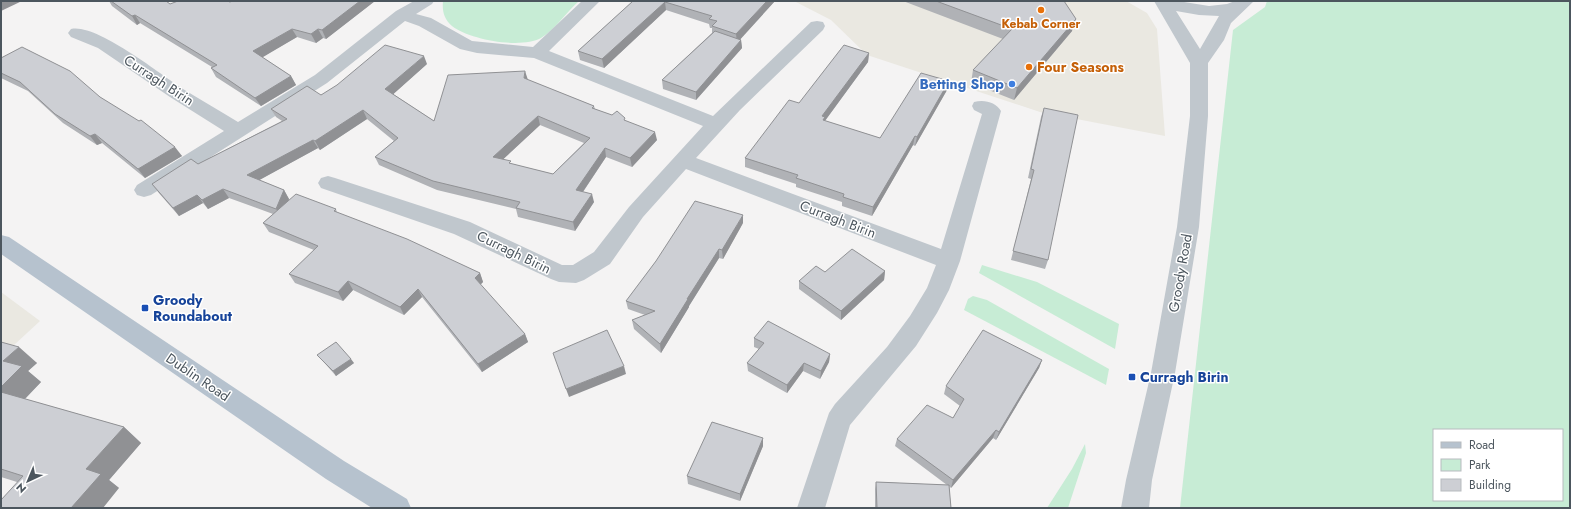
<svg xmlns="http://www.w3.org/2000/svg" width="1571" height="509" viewBox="0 0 1571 509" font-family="Jost,sans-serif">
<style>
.commercial{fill:#eae8e1}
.green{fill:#c7ecd5;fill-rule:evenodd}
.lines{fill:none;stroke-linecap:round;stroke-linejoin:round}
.minor{fill:#c0c7cd;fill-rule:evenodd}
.major{fill:#b6c2ce;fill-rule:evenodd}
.wall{fill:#b0b2b6;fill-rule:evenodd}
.shaded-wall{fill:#909194}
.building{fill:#cdcfd4;stroke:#909194;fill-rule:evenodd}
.food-dot{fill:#e8710a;stroke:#fff;stroke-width:1.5}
.shop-dot{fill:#3f7fe0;stroke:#fff;stroke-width:1.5}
.transit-dot{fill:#1a4fb4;stroke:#fff;stroke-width:1.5}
.labels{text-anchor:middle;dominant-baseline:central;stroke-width:3;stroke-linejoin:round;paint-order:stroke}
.far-food-label{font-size:12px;font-weight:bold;fill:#c56008;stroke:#fff}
.food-label{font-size:14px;font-weight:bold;fill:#c56008;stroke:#fff;text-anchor:start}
.street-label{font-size:14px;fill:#4c565e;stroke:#fff}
.shop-label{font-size:14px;font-weight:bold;fill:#366cbe;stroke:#fff;text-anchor:end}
.transit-label{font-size:14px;font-weight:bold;fill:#164399;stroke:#fff;text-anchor:start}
</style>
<rect width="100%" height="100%" fill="#f4f3f3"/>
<g class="commercial">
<path d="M794 1H1126L1147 13 1157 29 1165 136 1040 112 867 55 831 20Z"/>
<path d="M1 292 40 321 1 357Z"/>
</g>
<g class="green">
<path d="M443 1H579C566 12 556 29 541 38 521 49 470 40 452 26 444 19 442 11 443 1Z"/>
<path d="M1267 1H1570V508H1180L1233 30 1265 7ZM1434 430H1562V500H1434Z"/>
<path d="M982 265 1037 282 1119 324 1115 349 979 273Z"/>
<path d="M973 296 987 300 1109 369 1106 385 964 310 968 299Z"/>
<path d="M1085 444 1086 453 1068 508H1047L1072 469Z"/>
</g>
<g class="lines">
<g class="minor">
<path d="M414 1H434L432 4 416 14 431 18 472 41 533 47 582 1H600L549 51 713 116 811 22 817 21 823 22 825 26 823 30 740 110 696 158 941 249 982 114 974 110 972 106 974 102C984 99 996 102 1001 111L960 261 949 290 937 313 916 346 850 425 825 508H797L829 413 835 404 887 347 910 316 927 288 936 265 686 169 643 217 610 264 584 280 576 283 559 282 551 279 454 234 321 188 318 183 321 178 328 176 335 178 470 222 562 265H573L594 252 629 207 703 126 534 58 477 53 460 49 419 26 405 21 327 83 151 195 144 197 137 195 134 190 137 185 224 131 170 97 98 48 71 37 68 33 71 29C96 23 160 74 183 89 201 100 220 111 238 122L315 75 396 11Z"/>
<path d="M1154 1H1178L1209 6 1227 4 1235 1H1254L1231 23 1224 40 1208 63V116L1199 227 1175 373 1152 480 1149 508H1121L1126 480 1151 373 1177 227 1190 116V63ZM1176 11 1199 15 1219 16 1200 49Z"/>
</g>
<path class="major" d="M1 235 9 237 344 461 407 499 411 508H372L326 479 1 254Z"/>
</g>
<g class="wall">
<path d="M109 1H166L170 4 230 2 232 1H375L326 39 323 38 316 43 297 37 262 57 291 76 296 85 261 106 216 77 211 68 212 67 140 23 137 25 112 6Z"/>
<path d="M633 1H775L740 39 741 40 742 48 696 100 663 89 662 80 712 33V28H710L709 24 666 10 604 68 580 60 578 51Z"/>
<path d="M903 1H1064L1072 31 1014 100 971 83 973 70 1003 39Z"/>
<path d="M869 53 868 62 825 121 880 138 947 90 915 146 913 145 872 216 842 206V202L796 187V184L745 167V158L799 103Z"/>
<path d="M1 58 100 97 182 156 145 178 102 143 97 145 63 123 28 91 1 78Z"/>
<path d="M427 64 393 94 434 121 528 80 594 106 595 109 626 121 657 140 632 167 606 157 583 192 594 202 575 231 518 217 516 209 437 190 379 165 375 157 394 141 367 119 320 150 318 148 259 180 284 190 289 199 288 201 336 209 337 213 480 273 483 282 480 285 525 334 528 342 482 372 422 297 404 315 353 290 343 301 295 283 289 274 314 250 269 232 263 223 273 214 229 198 208 209 203 203 179 216 158 192 152 184 198 164 282 121 276 117 271 109ZM540 125 584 143 553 174 512 164 503 159Z"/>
<path d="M1044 108 1048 260 1045 269 1011 260 1031 179 1028 178 1041 117Z"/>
<path d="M743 223 723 259 719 258 689 306V307L661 353 634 329 632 320 645 315 628 309 626 301Z"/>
<path d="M885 271 884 280 841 320 799 289V281Z"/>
<path d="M754 338 830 354 829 362 820 379 803 371 787 393 748 371 747 363 759 349 754 347Z"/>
<path d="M1 342 37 363 28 371 41 382 25 399 124 427 141 443 109 480 119 488 17 482 1 477Z"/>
<path d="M317 355 354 363 336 376 321 359Z"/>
<path d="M1042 360 1039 368 996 440 993 438 951 488 949 486 951 508H875V489L876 482 947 485 895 446 897 439 953 418 960 406 944 394 946 386Z"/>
<path d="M763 438V446L740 501 688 484 687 476Z"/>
</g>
<g class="shaded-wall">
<path d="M1 1H22L1 11Z"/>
<path d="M360 1H375L326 39 322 30Z"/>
<path d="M767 1H775L737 43 736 34Z"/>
<path d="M665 2 666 10 604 68 602 59Z"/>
<path d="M135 15 140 23 137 25 132 16Z"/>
<path d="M1076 19 1072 31 1014 100 1017 88Z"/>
<path d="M292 29 297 37 258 60 253 51Z"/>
<path d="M318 29 323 38 316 43 311 34Z"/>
<path d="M741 40 742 48 696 100V92Z"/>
<path d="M869 53 868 62 824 122V126L822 116Z"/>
<path d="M424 56 427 64 389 98 385 89Z"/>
<path d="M525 71 528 80 524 78Z"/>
<path d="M291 76 296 85 261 106 255 98Z"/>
<path d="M949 81 947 90 915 146 917 137Z"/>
<path d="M363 110 367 119 320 150 315 141Z"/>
<path d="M538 116 540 125 496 166 493 157Z"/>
<path d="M655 132 657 140 632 167 630 158Z"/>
<path d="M95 134 102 143 97 145 90 136Z"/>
<path d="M915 136 913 145 872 216 873 207Z"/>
<path d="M313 140 318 148 252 184 247 175Z"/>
<path d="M175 147 182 156 145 178 138 169Z"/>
<path d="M605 148 606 157 578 199 576 190Z"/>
<path d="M223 189 229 198 208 209 202 200Z"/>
<path d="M284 190 289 199 282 218 276 209Z"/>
<path d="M592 194 594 202 575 231 573 222Z"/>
<path d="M197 195 203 203 179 216 173 208Z"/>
<path d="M743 215V223L723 259 722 250Z"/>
<path d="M719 249V258L689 306V307L661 353 660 344 687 299Z"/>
<path d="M885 271 884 280 841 320V311Z"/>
<path d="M480 273 483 282 478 287 475 278Z"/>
<path d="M348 281 353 290 343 301 338 292Z"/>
<path d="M418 289 422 297 404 315 400 307Z"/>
<path d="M525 334 528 342 482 372 478 364Z"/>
<path d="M19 347 37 363 28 371 41 382 18 406 1 393V387L3 361Z"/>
<path d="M830 354 829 362 820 379 821 371Z"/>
<path d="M351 359 354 363 336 376 333 371Z"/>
<path d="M1042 360 1039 368 996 440 999 432Z"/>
<path d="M804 363 803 371 787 393V385Z"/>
<path d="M624 366 626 374 569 397 566 389Z"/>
<path d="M124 427 141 443 109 480 119 488 103 508H71L86 469Z"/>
<path d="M996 430 993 438 951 488 953 480Z"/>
<path d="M763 438V446L740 501V494Z"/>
</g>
<g class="building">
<path d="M111 1H166L170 4 178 1H227L230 2 232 1H360L322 30 318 29 311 34 292 29 253 51 291 76 255 98 211 68 217 65 135 15 132 16Z"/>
<path d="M633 1H767L736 34 712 26 717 21 709 19 712 16 665 2 602 59 578 51Z"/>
<path d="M936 1H1064L1076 19 1017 88 973 70 1012 29Z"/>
<path d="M715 31 741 40 696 92 662 80Z"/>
<path d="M385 45 424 56 385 89 434 121 448 75 525 71 524 78 594 106 592 108 612 115 617 111 625 118 624 120 655 132 630 158 605 148 576 190 592 194 573 222 516 208 520 202 433 181 375 157 398 138 363 110 315 141 313 140 247 175 284 190 276 209 223 189 202 200 197 195 173 208 152 184 191 159 198 164 287 119 271 109 307 86 321 95 337 85ZM538 116 590 138 553 174 509 163 511 161 493 157Z"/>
<path d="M844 45 869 53 822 116 825 117 823 120 880 138 921 73 949 81 917 137 915 136 873 207 843 197 844 194 796 178 798 175 745 158 789 100 799 103Z"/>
<path d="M22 47 70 71 100 97 139 121 141 120 175 147 138 169 95 134 90 136 55 114 20 82 1 73V58Z"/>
<path d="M1044 108 1078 115 1048 260 1013 251 1034 170 1031 169Z"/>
<path d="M296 194 336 209 334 211 407 239 480 273 475 278 525 334 478 364 418 289 400 307 348 281 338 292 289 274 318 246 263 223Z"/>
<path d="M695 201 743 215 722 250 719 249 687 299H688L660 344 632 320 655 311 626 301 656 261Z"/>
<path d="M852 249 885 271 841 311 799 281 816 266 825 272Z"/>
<path d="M768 321 830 354 821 371 804 363 787 385 747 363 764 343 754 338Z"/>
<path d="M607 330 624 366 566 389 553 353Z"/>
<path d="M983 330 1042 360 999 432 996 430 953 480 897 439 927 405 953 418 964 399 946 386Z"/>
<path d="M1 342 19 347 3 361 22 366 1 387Z"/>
<path d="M336 342 351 359 333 371 317 355Z"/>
<path d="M1 392 124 427 86 469 101 474 71 508H1V500L23 476 1 469Z"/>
<path d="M712 422 763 438 740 494 687 476Z"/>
<path d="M876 482 949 485 951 508H877Z"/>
</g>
<g class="food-dot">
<circle cx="1041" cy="10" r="4"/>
<circle cx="1029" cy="67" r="4"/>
</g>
<circle class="shop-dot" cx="1012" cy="84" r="4"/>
<g class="transit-dot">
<rect x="141" y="304" width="8" height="8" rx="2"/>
<rect x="1128" y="373" width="8" height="8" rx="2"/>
</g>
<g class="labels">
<g class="far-food-label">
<text x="1041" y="24">Kebab Corner</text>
</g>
<g class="food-label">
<text x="1037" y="67">Four Seasons</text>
</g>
<g class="street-label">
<text transform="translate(159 80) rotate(33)">Curragh Birin</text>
<text transform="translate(838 219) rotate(21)">Curragh Birin</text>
<text transform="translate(514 252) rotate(26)">Curragh Birin</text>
<text transform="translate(1180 273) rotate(-80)">Groody Road</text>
<text transform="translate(198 377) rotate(34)">Dublin Road</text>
</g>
<g class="shop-label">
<text x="1004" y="84">Betting Shop</text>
</g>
<g class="transit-label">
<text x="153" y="300">Groody<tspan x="153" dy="16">Roundabout</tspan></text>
<text x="1140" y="377">Curragh Birin</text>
</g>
</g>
<rect width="1571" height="509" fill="none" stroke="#4c565e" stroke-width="4"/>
<rect x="1433" y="429" width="130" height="72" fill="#ffffff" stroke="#b7bbbf"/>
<rect x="1441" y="442" width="20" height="6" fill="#b6c2ce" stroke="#b7bbbf"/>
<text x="1469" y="449" font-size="12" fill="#4c565e">Road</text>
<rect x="1441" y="459" width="20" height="12" fill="#c7ecd5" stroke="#b7bbbf"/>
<text x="1469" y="469" font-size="12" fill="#4c565e">Park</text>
<rect x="1441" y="479" width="20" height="12" fill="#cdcfd4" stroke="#b7bbbf"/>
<text x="1469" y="489" font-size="12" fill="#4c565e">Building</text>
<g transform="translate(28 481) rotate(224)" stroke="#ffffff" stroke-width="3" paint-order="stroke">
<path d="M0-3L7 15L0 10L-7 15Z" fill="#4c565e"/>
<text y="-6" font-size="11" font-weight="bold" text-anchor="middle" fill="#4c565e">N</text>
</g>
</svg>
